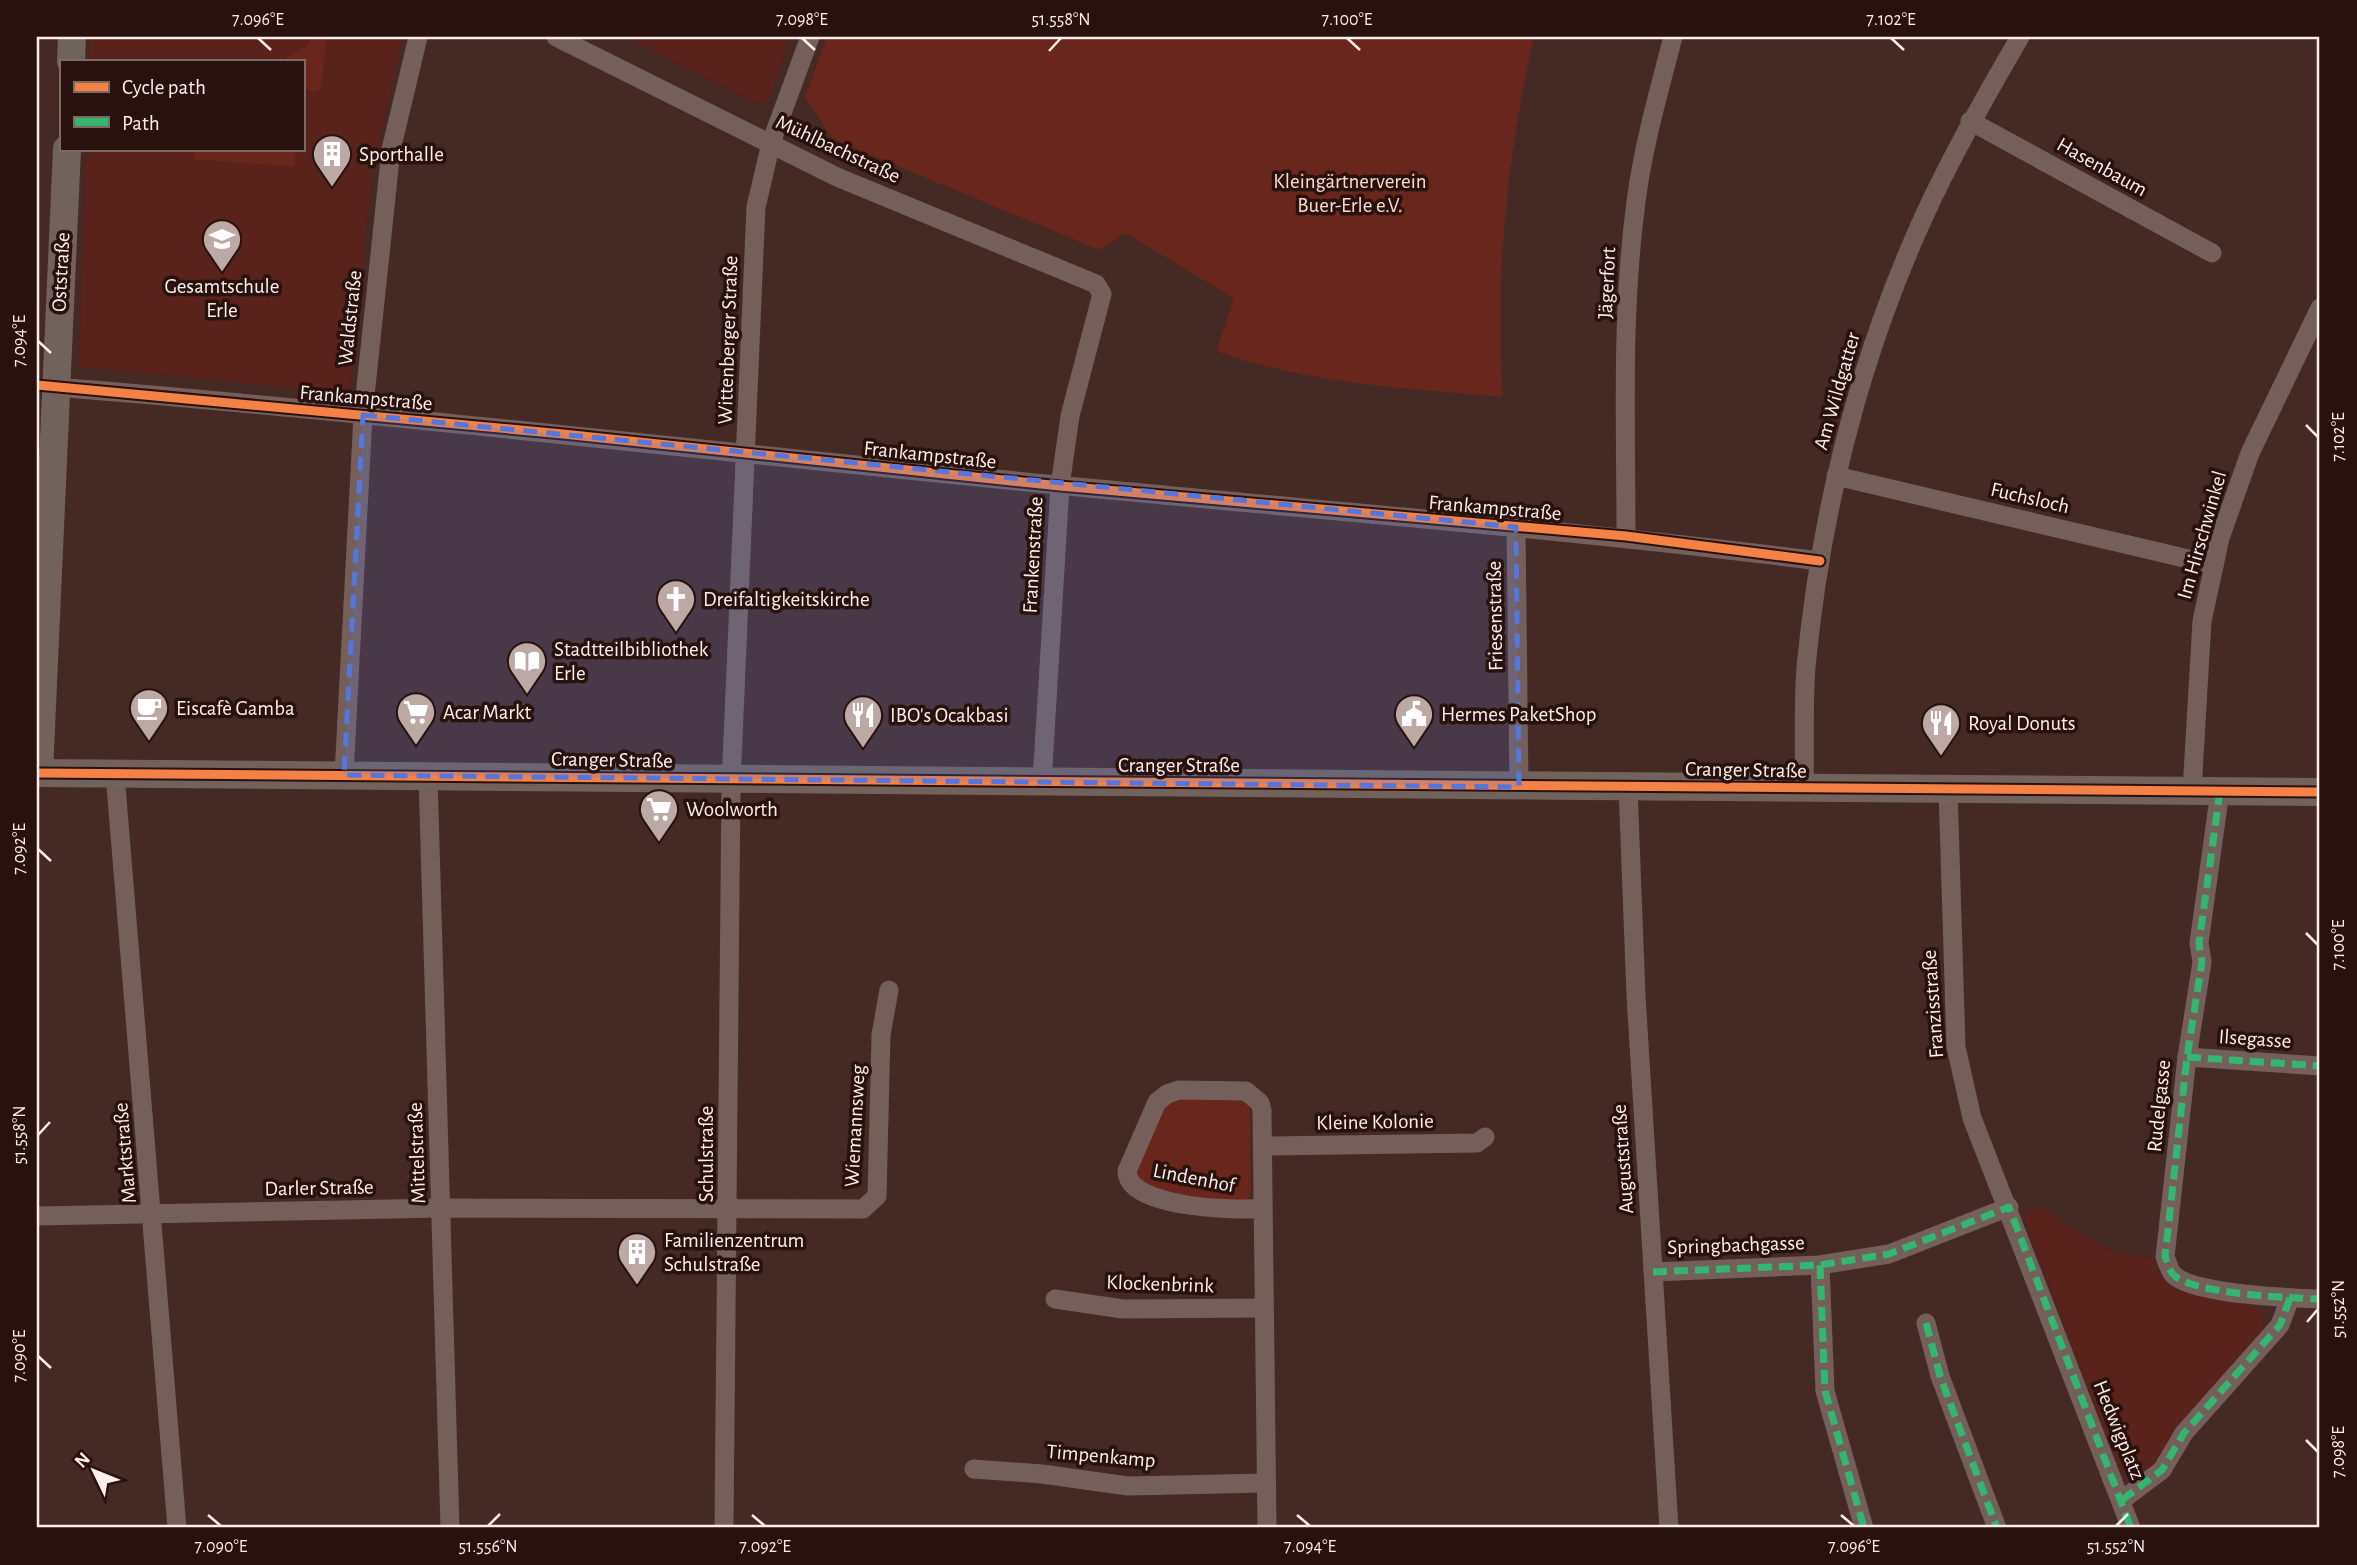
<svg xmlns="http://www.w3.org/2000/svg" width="2357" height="1565" viewBox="0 0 2357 1565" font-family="'Alegreya Sans',sans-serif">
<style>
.built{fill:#59221a}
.green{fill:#68261c}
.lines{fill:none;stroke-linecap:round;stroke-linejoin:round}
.street{stroke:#755f5b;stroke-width:19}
.secondary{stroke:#71625b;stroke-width:28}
.tram{stroke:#7d6a65;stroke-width:2}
.quiet{stroke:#33b770;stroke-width:7;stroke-dasharray:14 7;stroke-linecap:butt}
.cycleway-casing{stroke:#29120e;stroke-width:13}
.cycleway{stroke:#f48246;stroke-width:9}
.marked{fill:#5576dd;fill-opacity:0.2;stroke:#5576dd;stroke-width:5;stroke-dasharray:14 9;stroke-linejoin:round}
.ticks{fill:none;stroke:#fceeeb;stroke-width:2.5}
.labels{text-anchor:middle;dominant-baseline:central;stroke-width:7;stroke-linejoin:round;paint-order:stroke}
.street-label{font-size:21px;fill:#fceeeb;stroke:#29120e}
.poi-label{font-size:21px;fill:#fceeeb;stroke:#29120e;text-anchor:start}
.park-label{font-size:21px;fill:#fad9d3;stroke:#29120e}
.neatline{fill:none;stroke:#fceeeb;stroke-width:2.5}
.ticks-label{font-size:18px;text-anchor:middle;fill:#fceeeb}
</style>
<rect width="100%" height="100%" fill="#452924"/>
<g class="built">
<path d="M89 37H403L372 178 351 385 344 393 79 367 86 149H303V61H88Z"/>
<path d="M626 37H791L771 96 764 102 755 103Z"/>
<path d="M2044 1207 2063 1223 2112 1251 2153 1258 2161 1276 2179 1291 2254 1305 2261 1311 2264 1323 2261 1330 2184 1419 2153 1465 2134 1473 2119 1470 2023 1215Z"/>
</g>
<g class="green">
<path d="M313 37 326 38 321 88 313 92 303 88V61H280L305 47Z"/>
<path d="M827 37H1534C1507 160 1495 271 1503 397 1406 388 1308 384 1216 351L1234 298 1125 233 1099 250 833 139 805 97Z"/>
<path d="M195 149 217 153 219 149H296L294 167 193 159Z"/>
<path d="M1175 1099 1244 1100 1250 1107 1251 1192 1247 1202 1203 1199 1141 1186 1135 1174 1166 1103Z"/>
</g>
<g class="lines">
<g class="street">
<path d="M556 37 837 177 1096 284 1102 294 1070 416 1060 486 1042 782"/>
<path d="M1970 121 2212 253"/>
<path d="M56 387C391 414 724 453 1058 485 1312 510 1567 529 1820 561"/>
<path d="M1836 476 2214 565"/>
<path d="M1516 527 1519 787"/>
<path d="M1626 536C1626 425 1621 313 1636 202 1643 146 1659 91 1673 37"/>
<path d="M115 774 177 1528"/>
<path d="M344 775 363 415 391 150 418 37"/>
<path d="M428 776 450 1528"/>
<path d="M1628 787 1636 996 1669 1528"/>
<path d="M1804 788C1805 748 1803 707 1806 667 1821 511 1860 356 1925 214 1953 153 1986 95 2020 37"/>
<path d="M1948 789 1956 1047 1972 1118 2131 1528"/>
<path d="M2192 791 2202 621 2220 538 2250 453 2320 308"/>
<path d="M2220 791 2199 943 2202 962 2187 1057 2165 1257C2168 1263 2169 1272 2175 1276 2196 1294 2290 1298 2320 1299"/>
<path d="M2187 1057 2320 1066"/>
<path d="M1264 1146 1477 1143 1485 1137"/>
<path d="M1263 1208C1235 1211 1127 1208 1127 1171L1157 1102 1167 1094 1179 1090 1246 1091 1260 1103 1262 1110 1267 1528"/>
<path d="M37 1216 442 1208 863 1209 877 1196 881 1035 889 990"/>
<path d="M1820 1265 1825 1391 1864 1528"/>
<path d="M1653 1272 1820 1265 1889 1254 2009 1207"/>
<path d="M1055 1299 1123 1309 1264 1308"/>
<path d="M1926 1323 1940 1376 1997 1528"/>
<path d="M974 1469 1042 1474 1128 1486 1266 1483"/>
<path d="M2122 1500 2162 1470 2184 1433 2280 1325 2290 1298"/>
<path d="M724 1528 731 784 756 207 771 143 810 37"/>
</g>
<g class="secondary">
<path d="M71 61 72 37"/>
<path d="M37 773 2320 792"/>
<path d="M39 773 67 149"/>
</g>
<path class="tram" d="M37 770 2320 788"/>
<g class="quiet">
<path d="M2220 791 2199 943 2202 962 2187 1057 2165 1257C2168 1263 2169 1272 2175 1276 2196 1294 2290 1298 2320 1299"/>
<path d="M2187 1057 2320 1066"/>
<path d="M1820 1265 1825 1391 1864 1528"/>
<path d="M1653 1272 1820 1265 1889 1254 2009 1207 2131 1528"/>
<path d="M1926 1323 1940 1376 1997 1528"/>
<path d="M2122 1500 2162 1470 2184 1433 2280 1325 2290 1298"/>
</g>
<g class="cycleway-casing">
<g id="cycleway">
<path d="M37 385 563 434 1060 486 1626 536 1820 561"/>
<path d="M37 773 2320 792"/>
</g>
</g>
<use href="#cycleway" class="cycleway"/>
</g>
<path class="marked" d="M363 415 1516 527 1519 787 344 775Z"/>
<path class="ticks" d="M258 38 271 50M802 38 815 50M1347 38 1360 50M1891 38 1904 50M1049 51 1061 38M38 341 51 353M2306 425 2318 437M38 849 51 861M2306 933 2318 945M38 1135 50 1122M2307 1322 2318 1309M38 1356 51 1368M2306 1440 2318 1452M208 1515 221 1526M752 1515 765 1526M1297 1515 1310 1526M1841 1515 1854 1526M488 1526 500 1514M2116 1526 2128 1514"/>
<defs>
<g id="building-pin" transform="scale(2.0125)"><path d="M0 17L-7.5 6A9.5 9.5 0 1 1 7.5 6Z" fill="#bca9a5" stroke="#29120e"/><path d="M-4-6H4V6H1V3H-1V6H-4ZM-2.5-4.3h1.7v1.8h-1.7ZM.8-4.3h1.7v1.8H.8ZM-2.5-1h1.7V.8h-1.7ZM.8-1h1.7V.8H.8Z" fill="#fff"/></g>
<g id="school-pin" transform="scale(2.0125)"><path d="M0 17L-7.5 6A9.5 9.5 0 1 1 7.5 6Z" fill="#bca9a5" stroke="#29120e"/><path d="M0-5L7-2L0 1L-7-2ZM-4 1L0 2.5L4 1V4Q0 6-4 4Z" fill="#fff"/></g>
<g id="church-pin" transform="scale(2.0125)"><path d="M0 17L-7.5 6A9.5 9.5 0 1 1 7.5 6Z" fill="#bca9a5" stroke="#29120e"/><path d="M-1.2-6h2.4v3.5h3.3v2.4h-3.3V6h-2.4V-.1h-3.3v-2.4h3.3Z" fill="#fff"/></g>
<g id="library-pin" transform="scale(2.0125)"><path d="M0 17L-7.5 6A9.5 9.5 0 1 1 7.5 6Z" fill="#bca9a5" stroke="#29120e"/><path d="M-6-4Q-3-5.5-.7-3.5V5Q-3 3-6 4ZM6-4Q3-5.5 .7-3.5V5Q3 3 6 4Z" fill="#fff"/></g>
<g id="cafe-pin" transform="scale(2.0125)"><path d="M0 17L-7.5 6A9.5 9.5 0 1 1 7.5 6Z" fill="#bca9a5" stroke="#29120e"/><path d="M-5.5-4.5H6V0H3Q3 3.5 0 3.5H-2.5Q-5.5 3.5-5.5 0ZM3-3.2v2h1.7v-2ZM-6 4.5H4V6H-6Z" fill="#fff"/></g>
<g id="supermarket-pin" transform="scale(2.0125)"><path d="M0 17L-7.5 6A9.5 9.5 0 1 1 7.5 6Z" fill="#bca9a5" stroke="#29120e"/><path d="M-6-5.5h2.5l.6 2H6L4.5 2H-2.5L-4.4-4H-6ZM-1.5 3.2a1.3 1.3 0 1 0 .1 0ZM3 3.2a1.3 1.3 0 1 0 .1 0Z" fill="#fff"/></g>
<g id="civic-pin" transform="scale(2.0125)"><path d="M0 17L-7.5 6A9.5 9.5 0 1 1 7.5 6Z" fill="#bca9a5" stroke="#29120e"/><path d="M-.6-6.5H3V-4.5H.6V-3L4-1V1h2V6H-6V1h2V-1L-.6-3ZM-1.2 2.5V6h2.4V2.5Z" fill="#fff"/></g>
<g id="restaurant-pin" transform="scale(2.0125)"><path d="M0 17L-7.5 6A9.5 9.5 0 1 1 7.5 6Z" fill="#bca9a5" stroke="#29120e"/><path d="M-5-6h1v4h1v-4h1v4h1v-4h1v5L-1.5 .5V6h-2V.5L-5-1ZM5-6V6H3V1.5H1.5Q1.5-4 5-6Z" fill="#fff"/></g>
</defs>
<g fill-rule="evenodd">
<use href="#building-pin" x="332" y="154"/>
<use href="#school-pin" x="222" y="239"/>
<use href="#church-pin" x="676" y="599"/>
<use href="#library-pin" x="527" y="661"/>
<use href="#cafe-pin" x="149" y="708"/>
<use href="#supermarket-pin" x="416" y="712"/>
<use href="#civic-pin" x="1414" y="714"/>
<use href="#restaurant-pin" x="863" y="715"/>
<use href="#restaurant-pin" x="1941" y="723"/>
<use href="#supermarket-pin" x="659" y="809"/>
<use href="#building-pin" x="637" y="1252"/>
</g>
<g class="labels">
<g class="street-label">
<text transform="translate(838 149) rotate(25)">Mühlbachstraße</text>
<text transform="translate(2102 167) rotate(29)">Hasenbaum</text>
<text transform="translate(61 272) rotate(-87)">Oststraße</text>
<text transform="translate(1607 283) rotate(-87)">Jägerfort</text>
<text transform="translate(350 318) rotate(-84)">Waldstraße</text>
<text transform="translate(728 340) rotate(-88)">Wittenberger Straße</text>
<text transform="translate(1837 391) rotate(-74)">Am Wildgatter</text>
<text transform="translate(366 398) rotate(5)">Frankampstraße</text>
<text transform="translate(930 455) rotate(6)">Frankampstraße</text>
<text transform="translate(2030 498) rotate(13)">Fuchsloch</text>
<text transform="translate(1495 508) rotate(5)">Frankampstraße</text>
<text transform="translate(2202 535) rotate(-74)">Im Hirschwinkel</text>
<text transform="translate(1033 555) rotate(-87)">Frankenstraße</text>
<text transform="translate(1495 616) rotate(-91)">Friesenstraße</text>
<text transform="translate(612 760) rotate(1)">Cranger Straße</text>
<text x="1179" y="765">Cranger Straße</text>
<text transform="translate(1746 770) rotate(1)">Cranger Straße</text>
<text transform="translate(1933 1004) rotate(-94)">Franzisstraße</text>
<text transform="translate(2255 1039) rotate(4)">Ilsegasse</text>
<text transform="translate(2159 1106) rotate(-84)">Rudelgasse</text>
<text transform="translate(1375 1122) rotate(-1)">Kleine Kolonie</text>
<text transform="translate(855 1126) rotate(-87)">Wiemannsweg</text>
<text transform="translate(125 1153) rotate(-95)">Marktstraße</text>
<text transform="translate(417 1153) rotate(-92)">Mittelstraße</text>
<text transform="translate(706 1154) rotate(-90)">Schulstraße</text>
<text transform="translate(1623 1159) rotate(-94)">Auguststraße</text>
<text transform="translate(1194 1178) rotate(11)">Lindenhof</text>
<text transform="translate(319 1188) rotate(-1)">Darler Straße</text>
<text transform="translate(1736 1245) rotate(-2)">Springbachgasse</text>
<text transform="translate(1160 1284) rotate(2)">Klockenbrink</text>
<text transform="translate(2119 1430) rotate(68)">Hedwigplatz</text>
<text transform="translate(1101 1456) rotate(5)">Timpenkamp</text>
</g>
<g class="poi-label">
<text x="359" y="154">Sporthalle</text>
<text x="222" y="286" text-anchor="middle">Gesamtschule<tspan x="222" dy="24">Erle</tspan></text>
<text x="703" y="599">Dreifaltigkeitskirche</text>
<text x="554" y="649">Stadtteilbibliothek<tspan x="554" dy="24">Erle</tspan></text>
<text x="176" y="708">Eiscafè Gamba</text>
<text x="443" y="712">Acar Markt</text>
<text x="1441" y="714">Hermes PaketShop</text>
<text x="890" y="715">IBO's Ocakbasi</text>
<text x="1968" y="723">Royal Donuts</text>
<text x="686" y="809">Woolworth</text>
<text x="664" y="1240">Familienzentrum<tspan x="664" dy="24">Schulstraße</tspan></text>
</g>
<g class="park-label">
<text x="1350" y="181">Kleingärtnerverein<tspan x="1350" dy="24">Buer-Erle e.V.</tspan></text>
</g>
</g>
<rect width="2357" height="1565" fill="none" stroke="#29120e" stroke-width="77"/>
<rect x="60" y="60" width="245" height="91" fill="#29120e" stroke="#7d6a66" stroke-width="2"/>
<rect x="74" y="82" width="35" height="10" fill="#f48246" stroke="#7d6a66" stroke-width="2"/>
<text x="122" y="94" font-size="21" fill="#fceeeb">Cycle path</text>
<rect x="74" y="117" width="35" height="10" fill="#33b770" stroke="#7d6a66" stroke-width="2"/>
<text x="122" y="130" font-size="21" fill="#fceeeb">Path</text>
<g transform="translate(94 1471) rotate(313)" stroke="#29120e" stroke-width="5" paint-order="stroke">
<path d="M0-5L12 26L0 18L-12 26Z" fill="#fceeeb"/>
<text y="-10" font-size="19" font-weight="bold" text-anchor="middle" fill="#fceeeb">N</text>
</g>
<rect x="38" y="38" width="2280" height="1488" class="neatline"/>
<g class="ticks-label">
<text x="258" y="25">7.096°E</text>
<text x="802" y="25">7.098°E</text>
<text x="1061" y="25">51.558°N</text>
<text x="1347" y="25">7.100°E</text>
<text x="1891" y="25">7.102°E</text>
<text transform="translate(19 341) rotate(-90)" y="6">7.094°E</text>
<text transform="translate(2338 437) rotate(-90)" y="6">7.102°E</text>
<text transform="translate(19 849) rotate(-90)" y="6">7.092°E</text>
<text transform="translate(2338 945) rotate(-90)" y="6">7.100°E</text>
<text transform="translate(19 1135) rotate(-90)" y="6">51.558°N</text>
<text transform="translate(2338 1309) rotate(-90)" y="6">51.552°N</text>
<text transform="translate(19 1356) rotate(-90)" y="6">7.090°E</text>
<text transform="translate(2338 1452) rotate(-90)" y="6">7.098°E</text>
<text x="221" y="1552">7.090°E</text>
<text x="488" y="1552">51.556°N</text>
<text x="765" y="1552">7.092°E</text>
<text x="1310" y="1552">7.094°E</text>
<text x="1854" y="1552">7.096°E</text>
<text x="2116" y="1552">51.552°N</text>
</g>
</svg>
